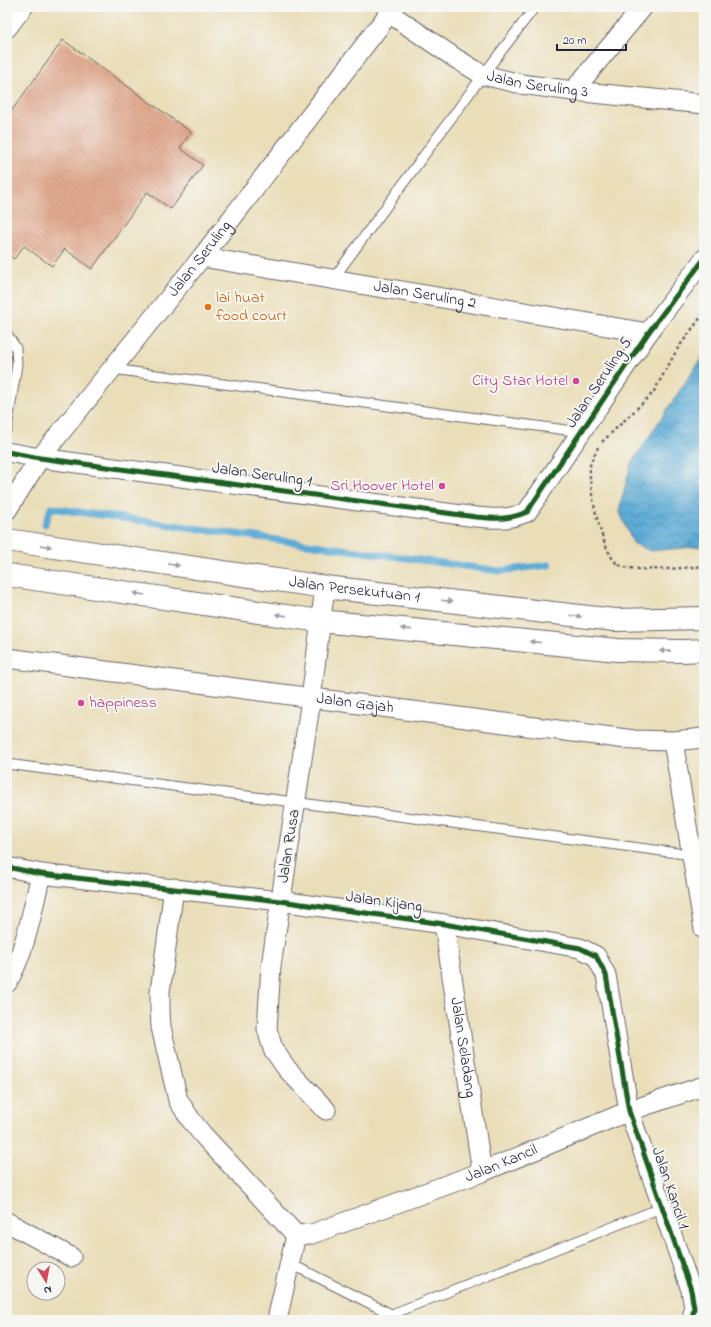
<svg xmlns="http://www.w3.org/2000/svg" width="711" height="1327" viewBox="0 0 711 1327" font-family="'Indie Flower',sans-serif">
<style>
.water{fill:url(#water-waves);stroke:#406688}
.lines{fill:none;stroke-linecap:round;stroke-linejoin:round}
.stream{stroke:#5dabd6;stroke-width:7}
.building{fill:url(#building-back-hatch)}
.lane-casing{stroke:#686467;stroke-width:11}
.street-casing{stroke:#686467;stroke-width:21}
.highway-casing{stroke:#686467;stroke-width:24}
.path{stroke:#686467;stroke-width:2.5;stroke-dasharray:3 3;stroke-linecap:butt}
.lane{stroke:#fff;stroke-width:9}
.street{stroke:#fff;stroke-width:19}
.highway{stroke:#fff;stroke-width:22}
.cycleway-casing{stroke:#f6f6f2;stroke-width:8}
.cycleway{stroke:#1b5e20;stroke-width:5}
.oneway{fill:#9c9ca7}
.food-dot{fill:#e8710a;stroke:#f6f6f2;stroke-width:1.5}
.hotel-dot{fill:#d1479c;stroke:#f6f6f2;stroke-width:1.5}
.labels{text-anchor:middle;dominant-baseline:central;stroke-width:4;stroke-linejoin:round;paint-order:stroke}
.street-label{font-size:16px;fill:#22223b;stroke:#f6f6f2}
.food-label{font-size:16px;fill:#c56008;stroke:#f6f6f2;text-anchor:start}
.hotel-label{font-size:16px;fill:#b23c85;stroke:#f6f6f2;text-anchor:end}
</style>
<defs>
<pattern id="water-waves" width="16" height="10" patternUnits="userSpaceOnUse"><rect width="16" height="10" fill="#5dabd6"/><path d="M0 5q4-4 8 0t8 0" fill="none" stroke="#4c8baf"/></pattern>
<pattern id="building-back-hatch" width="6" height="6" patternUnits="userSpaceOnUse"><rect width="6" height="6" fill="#e1a98e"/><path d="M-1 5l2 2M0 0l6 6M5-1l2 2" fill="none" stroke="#c1917b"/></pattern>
</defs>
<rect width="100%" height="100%" fill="#f6f6f2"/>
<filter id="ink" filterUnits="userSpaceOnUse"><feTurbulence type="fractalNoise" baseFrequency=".025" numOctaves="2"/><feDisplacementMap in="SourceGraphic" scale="8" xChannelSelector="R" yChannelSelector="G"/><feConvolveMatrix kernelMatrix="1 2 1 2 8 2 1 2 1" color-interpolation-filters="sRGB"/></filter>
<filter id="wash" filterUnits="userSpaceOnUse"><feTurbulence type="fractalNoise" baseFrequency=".012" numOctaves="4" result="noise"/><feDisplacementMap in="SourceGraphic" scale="16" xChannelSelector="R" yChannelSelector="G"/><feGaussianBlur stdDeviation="0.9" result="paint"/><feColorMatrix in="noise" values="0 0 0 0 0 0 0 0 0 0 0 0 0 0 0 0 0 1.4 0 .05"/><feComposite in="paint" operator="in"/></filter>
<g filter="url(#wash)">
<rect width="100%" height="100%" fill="#eadeb9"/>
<path class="water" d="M704 354V546L650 551 633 543 619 510 631 464Z"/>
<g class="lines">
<path class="stream" d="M45 524 51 508 499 571 549 565"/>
</g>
<g id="blocks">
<path class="building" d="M63 40 191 132 180 148 203 165 171 209 147 192 92 269 65 249 52 266 24 246 14 259 7 254V117Z"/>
</g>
</g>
<g filter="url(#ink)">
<use href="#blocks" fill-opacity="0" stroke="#686467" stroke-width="1"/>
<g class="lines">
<g class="lane-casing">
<g id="lane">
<path d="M333 279 483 75 535 7"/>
<path d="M7 334 16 348 17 364 7 429"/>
<path d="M112 369 581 432"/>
<path d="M7 764 692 855 704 853"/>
<path d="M289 1263 403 1320"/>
<path d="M392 1314 663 1207"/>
</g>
</g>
<g class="street-casing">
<g id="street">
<path id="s1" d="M389 13 455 58 483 75 521 84 573 91 704 104"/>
<path d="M7 28 23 7"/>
<path d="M573 91 643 7"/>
<path id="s2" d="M202 257 648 333"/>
<path d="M7 452 40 458 476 517C496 519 508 520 527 512L648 333 704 259"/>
<path id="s3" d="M7 510 40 458 202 257 394 7"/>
<path d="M325 587 311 699 271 966 267 1029 273 1049 287 1069 326 1110"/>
<path id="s4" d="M7 658 634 740 673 741 704 738"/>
<path d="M673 741 704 929"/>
<path d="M7 867 41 874 280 901 444 924 580 948 596 956 606 975 629 1111 691 1290 694 1308 692 1320"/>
<path d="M174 888 160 992V1009L161 1027 178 1100 191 1120 203 1135 296 1235"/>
<path id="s5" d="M444 924 482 1172"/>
<path d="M7 983C26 950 32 911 41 874"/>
<path d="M7 1222 71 1257"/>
<path id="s6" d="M296 1235 312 1234 482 1172 629 1111 704 1086"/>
<path d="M277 1320 296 1235"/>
</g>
</g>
<g class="highway-casing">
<g id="highway">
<path id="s7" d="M7 540 325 587 615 620 704 618"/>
<path d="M7 575 320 621 618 650 683 651 704 650"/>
</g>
</g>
<g class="path">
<path d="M602 442 653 393 678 348 704 313"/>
<path d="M598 447C596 453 590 461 590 467 588 485 602 556 619 565 635 573 685 568 704 566"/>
</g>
<use href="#lane" class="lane"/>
<use href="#street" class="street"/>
<use href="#highway" class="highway"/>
<g class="cycleway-casing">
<g id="cycleway">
<path d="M7 452 40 458 476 517C496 519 508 520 527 512L648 333 704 259"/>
<path d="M7 867 41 874 280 901 444 924 580 948 596 956 606 975 629 1111 691 1290 694 1308 692 1320"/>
</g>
</g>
<use href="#cycleway" class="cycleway"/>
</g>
<defs><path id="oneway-solid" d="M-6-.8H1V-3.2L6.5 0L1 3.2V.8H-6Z"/></defs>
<g class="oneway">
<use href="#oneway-solid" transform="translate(46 546) rotate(8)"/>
<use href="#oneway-solid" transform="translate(174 565) rotate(8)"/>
<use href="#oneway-solid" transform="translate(139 594) rotate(-172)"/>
<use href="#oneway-solid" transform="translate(447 601) rotate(7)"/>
<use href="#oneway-solid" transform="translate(281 615) rotate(-172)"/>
<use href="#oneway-solid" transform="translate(576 616) rotate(7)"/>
<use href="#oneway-solid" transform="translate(406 629) rotate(-174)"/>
<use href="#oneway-solid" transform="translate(535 642) rotate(-174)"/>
<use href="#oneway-solid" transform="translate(665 651) rotate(-179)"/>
</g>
</g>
<circle class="food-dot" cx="208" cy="307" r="4"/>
<g class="hotel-dot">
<circle cx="576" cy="381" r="4"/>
<circle cx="442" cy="486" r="4"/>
<circle cx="81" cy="703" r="4"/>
</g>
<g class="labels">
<g class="street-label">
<text stroke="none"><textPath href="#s1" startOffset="168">Jalan Seruling 3</textPath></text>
<text stroke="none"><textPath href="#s3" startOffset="317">Jalan Seruling</textPath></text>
<text stroke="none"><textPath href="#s2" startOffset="226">Jalan Seruling 2</textPath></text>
<text transform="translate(599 383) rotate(-56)">Jalan Seruling 5</text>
<text transform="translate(262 475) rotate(8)">Jalan Seruling 1</text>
<text stroke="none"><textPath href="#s7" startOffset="351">Jalan Persekutuan 1</textPath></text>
<text stroke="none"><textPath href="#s4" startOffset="351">Jalan Gajah</textPath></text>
<text transform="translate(289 846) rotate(-81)">Jalan Rusa</text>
<text transform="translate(384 902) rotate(8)">Jalan Kijang</text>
<text stroke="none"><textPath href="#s5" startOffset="125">Jalan Seladang</textPath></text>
<text stroke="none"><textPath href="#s6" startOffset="218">Jalan Kancil</textPath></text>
<text transform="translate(670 1188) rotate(71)">Jalan Kancil 1</text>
</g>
<g class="food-label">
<text x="216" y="298">lai huat<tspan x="216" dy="18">food court</tspan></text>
</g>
<g class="hotel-label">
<text x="568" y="381">City Star Hotel</text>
<text x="434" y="486">Sri Hoover Hotel</text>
<text x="89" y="703" text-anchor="start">happiness</text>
</g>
</g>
<rect width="711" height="1327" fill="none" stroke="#f6f6f2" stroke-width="24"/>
<g transform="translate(46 1281) rotate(169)"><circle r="19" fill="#f6f6f2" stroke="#a1a1a9"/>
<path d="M0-3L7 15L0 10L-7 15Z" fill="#d1495b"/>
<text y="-6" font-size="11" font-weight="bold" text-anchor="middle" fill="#22223b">N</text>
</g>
<path d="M557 44v6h69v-6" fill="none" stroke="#22223b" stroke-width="2"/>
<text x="563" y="44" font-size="12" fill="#22223b" stroke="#f6f6f2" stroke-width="3" paint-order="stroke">20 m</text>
</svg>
